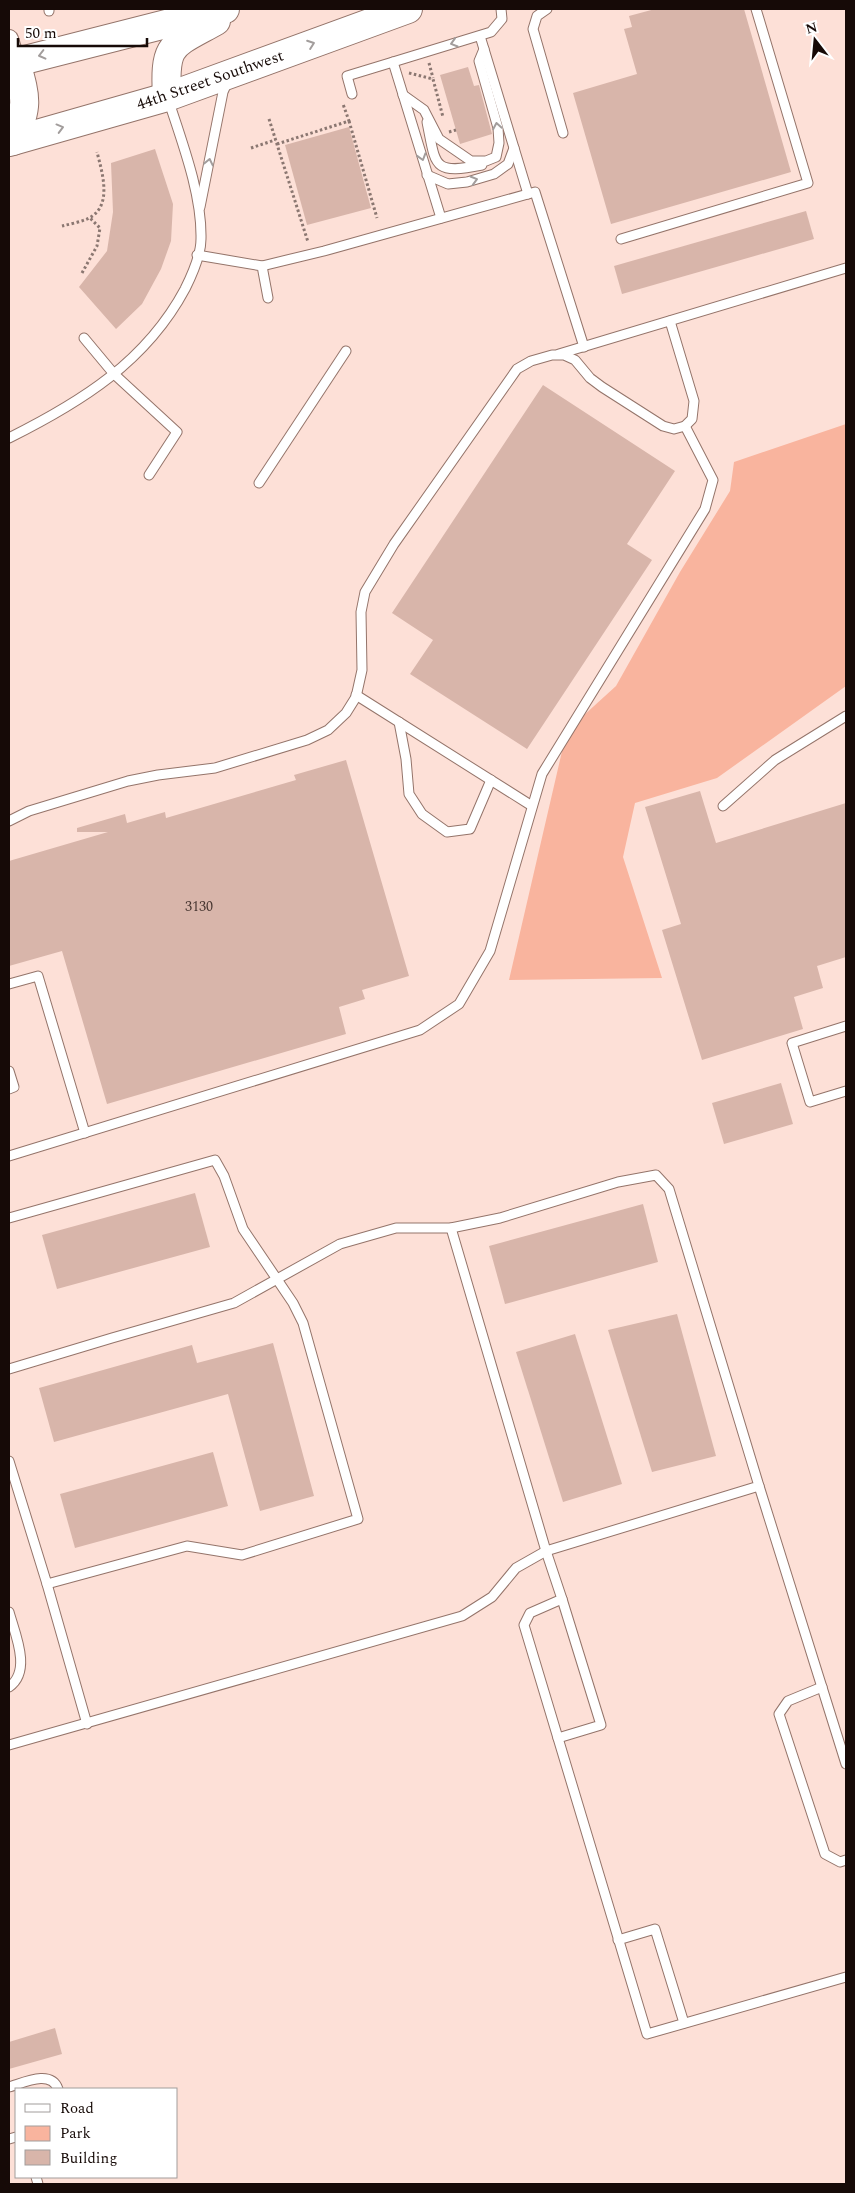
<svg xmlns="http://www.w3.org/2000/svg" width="855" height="2193" viewBox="0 0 855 2193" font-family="Spectral,serif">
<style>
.green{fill:#f9b49e}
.building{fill:#d8b5aa}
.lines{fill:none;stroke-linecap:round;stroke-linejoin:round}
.lane-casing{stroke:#94746a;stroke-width:11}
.street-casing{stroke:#94746a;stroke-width:20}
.primary-casing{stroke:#94746a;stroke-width:30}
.path{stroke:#8b7771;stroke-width:3;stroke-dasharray:2.5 2.5;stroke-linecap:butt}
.lane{stroke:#fff;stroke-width:9}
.street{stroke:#fff;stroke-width:18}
.primary{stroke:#fff;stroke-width:28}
.oneway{stroke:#a29d9c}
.labels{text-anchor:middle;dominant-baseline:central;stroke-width:4;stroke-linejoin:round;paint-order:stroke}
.number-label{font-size:14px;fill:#463530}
.street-label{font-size:16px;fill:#160a07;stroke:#fff}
</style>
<rect width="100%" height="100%" fill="#fde0d7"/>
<path class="green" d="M846 424V686L717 778 635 803 623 857 662 978 509 980 563 747 583 716 616 686 680 572 730 491 734 462Z"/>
<g class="building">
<path d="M655 9H744L791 172 611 224 573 93 637 74 624 29 632 27 629 16Z"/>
<path d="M468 67 474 86 479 85 492 134 460 144 440 75Z"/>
<path d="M349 127 371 208 307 225 285 145Z"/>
<path d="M155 149 173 204 171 241 161 269 142 304 116 329 79 287 107 251 113 212 111 163Z"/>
<path d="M806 211 814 239 622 294 614 266Z"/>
<path d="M543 385 675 471 627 544 652 560 527 749 410 674 433 640 392 613Z"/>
<path d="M346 760 409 976 362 990 365 999 339 1007 346 1034 107 1104 62 951 9 966V861L108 832H77V828L125 814 127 823 165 812 166 818 296 780 294 775Z"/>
<path d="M700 791 716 843 846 803V957L817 966 823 988 794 997 803 1029 702 1060 662 930 681 924 645 807Z"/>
<path d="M781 1083 793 1124 724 1144 712 1103Z"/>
<path d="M195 1193 210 1247 57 1289 42 1235Z"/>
<path d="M643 1204 658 1262 505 1304 489 1246Z"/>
<path d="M677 1314 716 1456 652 1472 608 1330Z"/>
<path d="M575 1334 622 1484 563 1502 516 1352Z"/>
<path d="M273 1343 314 1496 260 1511 228 1394 54 1442 39 1388 192 1345 197 1363Z"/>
<path d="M213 1452 228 1506 75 1548 60 1494Z"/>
<path d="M55 2028 62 2054 9 2069V2042Z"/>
</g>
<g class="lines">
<g class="lane-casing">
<g id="lane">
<path d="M49 9V11"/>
<path d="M547 9 537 16 533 29 563 133"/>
<path d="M480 36 528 194"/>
<path d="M352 94 347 76 393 62"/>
<path d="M403 95 424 110 439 139 471 161H486L496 157 499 143 498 128 479 61 484 49"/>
<path d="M427 122C436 166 432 175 482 165"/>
<path d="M427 175 448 184 467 182 494 174 508 164 514 148"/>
<path d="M200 207 223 92 228 81"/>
<path d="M441 218 393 62 491 32 502 19 501 9"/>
<path d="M621 239 808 183 756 9"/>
<path d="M197 255 262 266 268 298"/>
<path d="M262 266 324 251 535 192 584 347"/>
<path d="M84 338 114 374 177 432 149 475"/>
<path d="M559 354 846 268"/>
<path d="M9 438C81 402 146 362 185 289 192 275 201 255 201 239 202 194 182 142 168 99"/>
<path d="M259 483 346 351"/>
<path d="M356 695 532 806"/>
<path d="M399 722 406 759 409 794 422 814 447 832 470 829 491 780"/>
<path d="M723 806 775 760 846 716"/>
<path d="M9 821 29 811 128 781 158 775 215 768 307 740 328 730 346 713 356 697 362 670 361 612 365 592 394 544 517 369 531 361 552 355H564L575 360 590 378 602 387 663 426 674 429 685 426 692 419 694 401 670 321"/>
<path d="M9 984 38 976 85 1133"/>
<path d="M846 1026 792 1043 810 1102 846 1091"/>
<path d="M9 1071 14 1087 9 1089"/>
<path d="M9 1156 420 1030 459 1004 490 951 542 774 705 509 713 480 685 426"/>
<path d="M9 1218 215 1160 224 1176 243 1229 293 1303 303 1323 358 1519 242 1555 187 1546 47 1584 9 1461"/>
<path d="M451 1228 546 1551 562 1599 530 1613 524 1625 647 2034 846 1977"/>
<path d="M9 1369 112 1338 234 1303 340 1244 396 1228H451L500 1218 618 1182 656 1175 669 1189 759 1486 546 1551 516 1568 492 1597 462 1616 9 1745"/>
<path d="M759 1486 846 1764"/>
<path d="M47 1584 87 1724"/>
<path d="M9 1612C15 1634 32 1671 9 1687"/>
<path d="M822 1687 788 1701 779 1714 825 1854 840 1862 846 1860"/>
<path d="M558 1738 601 1725 562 1599"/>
<path d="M618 1940 655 1929 684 2023"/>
<path d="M9 2087C23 2083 51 2069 58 2089"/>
<path d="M9 2139 16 2137"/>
<path d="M36 2177 38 2184"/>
</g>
</g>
<g class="street-casing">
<path id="street" d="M9 39 16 62"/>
</g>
<g class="primary-casing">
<g id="primary">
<path d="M9 64 225 9"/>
<path d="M167 97C164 43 171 46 216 21"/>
<path d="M13 141C29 106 26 98 16 62"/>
<path d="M9 142 167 97 408 9"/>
</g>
</g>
<g class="path">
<path d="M429 63 433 78"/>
<path d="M409 73 433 79 443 117"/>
<path d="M269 119 308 242"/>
<path d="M349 121 377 218"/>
<path d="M449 132 456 130"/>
<path d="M277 144 349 121 343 104"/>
<path d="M251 148 275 140"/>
<path d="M62 226C70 224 81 222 89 218 113 206 102 172 97 152"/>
<path d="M82 273 97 246 100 228 90 218"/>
</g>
<use href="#lane" class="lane"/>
<use href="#street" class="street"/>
<use href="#primary" class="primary"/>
</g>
<defs><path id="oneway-chevron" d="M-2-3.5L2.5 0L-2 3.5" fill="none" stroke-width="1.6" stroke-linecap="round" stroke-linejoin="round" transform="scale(1.25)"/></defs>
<g class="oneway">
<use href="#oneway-chevron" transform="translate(454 43) rotate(163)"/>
<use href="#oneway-chevron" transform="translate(311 44) rotate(-20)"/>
<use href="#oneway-chevron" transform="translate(42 55) rotate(166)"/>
<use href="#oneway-chevron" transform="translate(497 126) rotate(-100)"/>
<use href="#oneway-chevron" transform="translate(60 128) rotate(-15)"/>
<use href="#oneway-chevron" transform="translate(422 157) rotate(73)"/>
<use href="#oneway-chevron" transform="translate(209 162) rotate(-78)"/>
<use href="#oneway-chevron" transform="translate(474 180) rotate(-16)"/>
</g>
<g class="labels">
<g class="number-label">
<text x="199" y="906">3130</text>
</g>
<g class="street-label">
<text transform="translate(210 80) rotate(-19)">44th Street Southwest</text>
</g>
</g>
<rect width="855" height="2193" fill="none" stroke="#160a07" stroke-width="20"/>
<rect x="15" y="2088" width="162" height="90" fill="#ffffff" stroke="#a29d9c"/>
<rect x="25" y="2104" width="25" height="8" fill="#ffffff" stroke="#a29d9c"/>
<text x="60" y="2113" font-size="15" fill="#160a07">Road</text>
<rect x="25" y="2126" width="25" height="15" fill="#f9b49e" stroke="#a29d9c"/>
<text x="60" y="2138" font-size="15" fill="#160a07">Park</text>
<rect x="25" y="2150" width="25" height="15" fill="#d8b5aa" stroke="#a29d9c"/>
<text x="60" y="2163" font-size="15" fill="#160a07">Building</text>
<g transform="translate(815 40) rotate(344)" stroke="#ffffff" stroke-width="4" paint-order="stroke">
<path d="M0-4L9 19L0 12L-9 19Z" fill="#160a07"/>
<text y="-8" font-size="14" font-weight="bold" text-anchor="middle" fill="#160a07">N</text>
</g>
<path d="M18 38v8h129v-8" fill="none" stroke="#160a07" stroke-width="2.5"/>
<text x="25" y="38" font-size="15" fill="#160a07" stroke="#ffffff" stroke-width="4" paint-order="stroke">50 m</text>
</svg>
